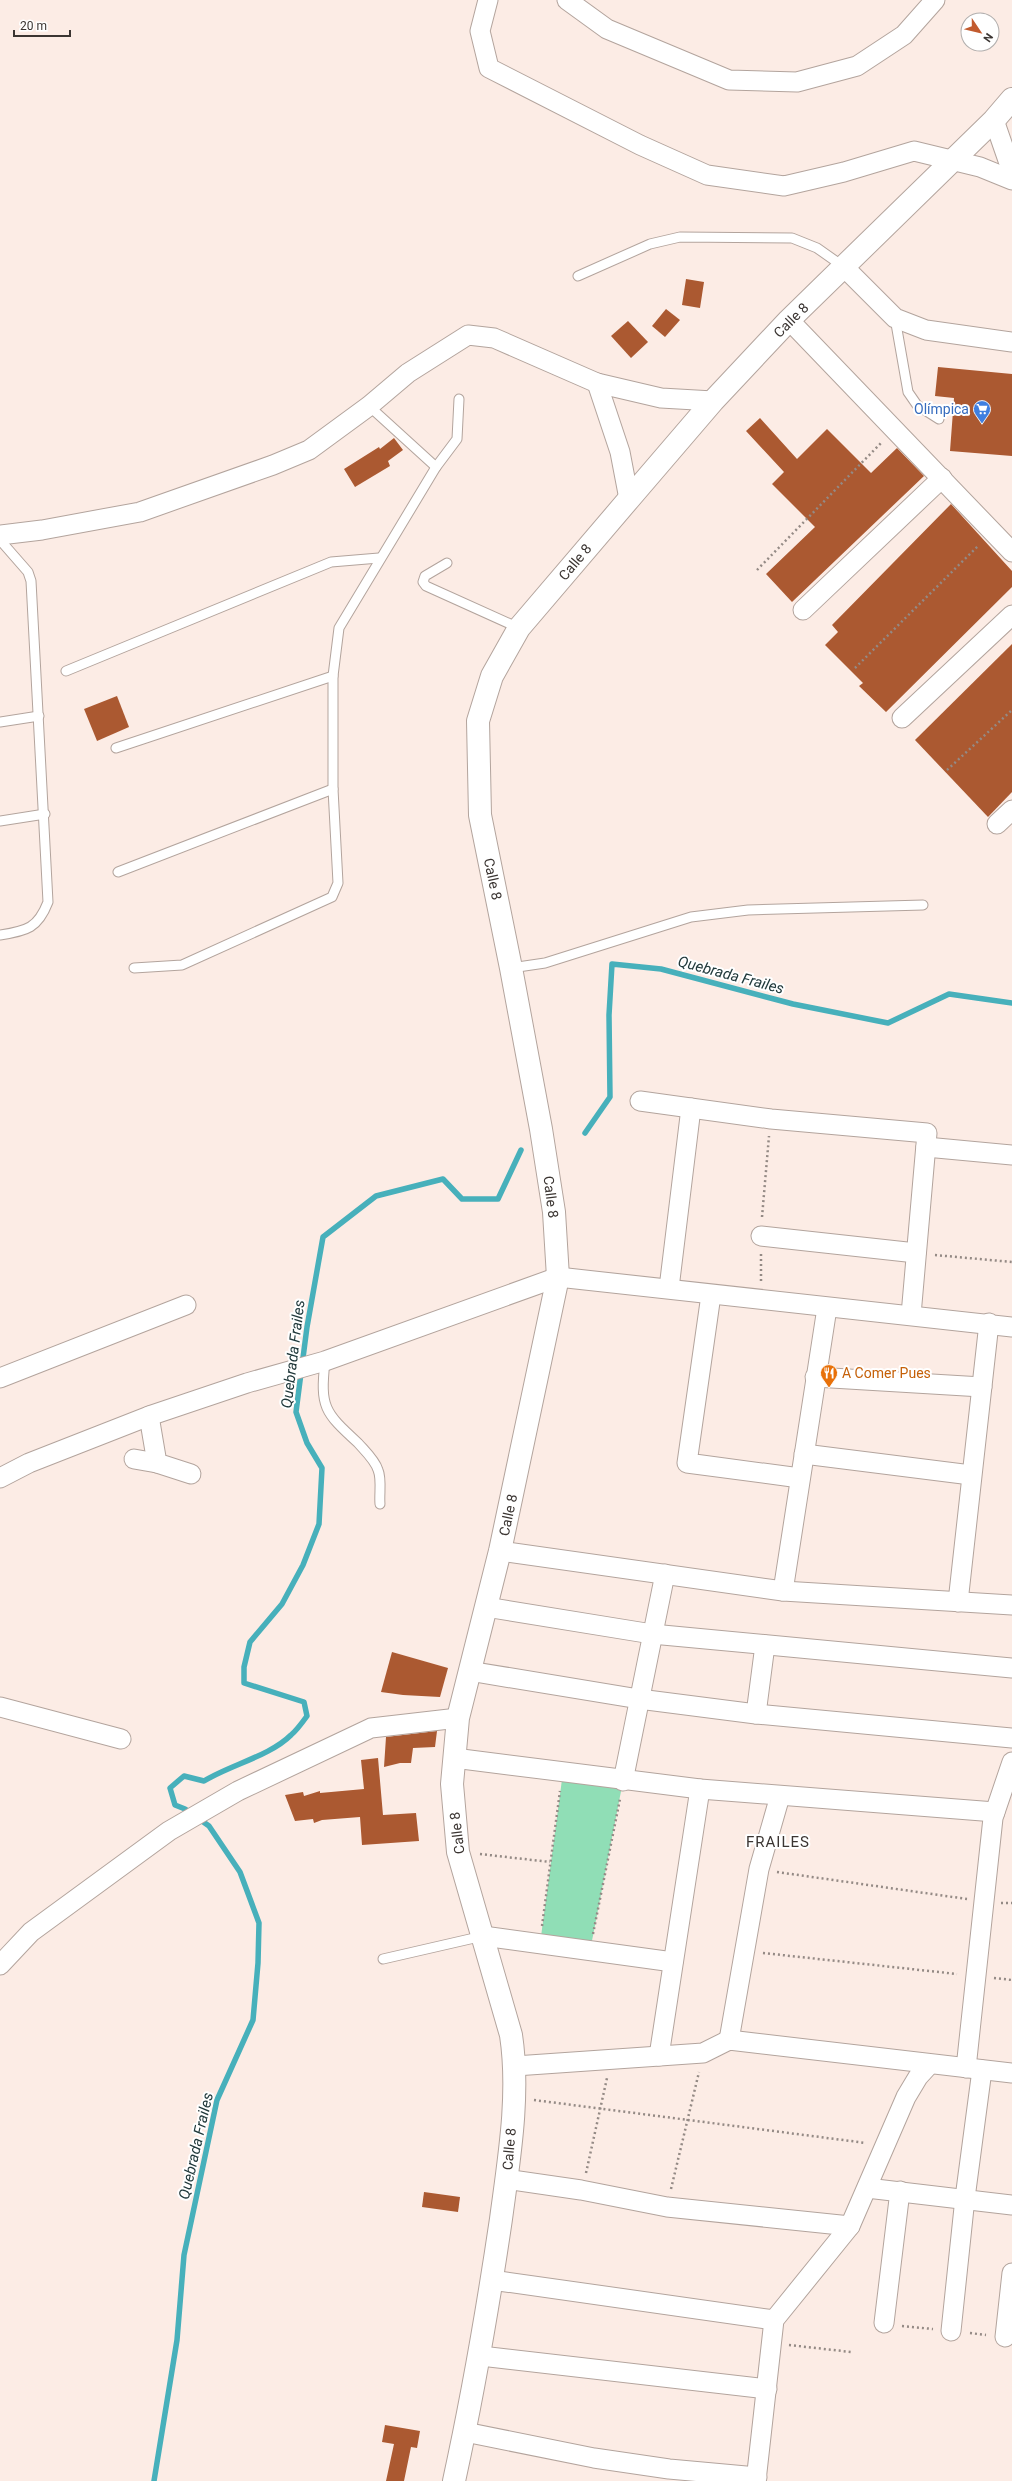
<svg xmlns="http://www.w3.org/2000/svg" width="1012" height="2481" viewBox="0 0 1012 2481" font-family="Roboto,sans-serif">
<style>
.green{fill:#90deb6}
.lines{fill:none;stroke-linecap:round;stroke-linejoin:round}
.stream{stroke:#47b0bb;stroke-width:5.5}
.building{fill:#ab5931}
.service-casing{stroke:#b3a49d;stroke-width:11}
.minor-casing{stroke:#b3a49d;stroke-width:21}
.tertiary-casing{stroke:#b3a49d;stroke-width:24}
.path{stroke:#948a85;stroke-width:2.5;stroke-dasharray:2 3;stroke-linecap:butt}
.service{stroke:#fff;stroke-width:9}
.minor{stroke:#fff;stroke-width:19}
.tertiary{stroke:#fff;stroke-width:22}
.labels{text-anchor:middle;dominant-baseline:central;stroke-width:4;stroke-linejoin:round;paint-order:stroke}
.street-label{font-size:14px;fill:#3b3532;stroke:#fff}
.shop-label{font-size:14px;fill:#366cbe;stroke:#fff;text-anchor:end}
.food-label{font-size:14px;fill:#c56008;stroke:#fff;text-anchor:start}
.water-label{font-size:15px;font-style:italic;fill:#21393b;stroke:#fff}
.neighbourhood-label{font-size:15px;letter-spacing:1px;fill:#3b3532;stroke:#fff}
</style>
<rect width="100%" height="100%" fill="#fcece5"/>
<path class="green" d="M563 1772 623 1781 590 1951 540 1944Z"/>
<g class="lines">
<g class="stream">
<path d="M585 1133 610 1097 609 1015 612 964 661 969 793 1004 888 1023 949 994 1012 1003"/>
<path d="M154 2481 177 2340 184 2255 217 2100 253 2020 258 1963 259 1923 240 1872 209 1826 185 1809 175 1805 170 1788 184 1776 204 1781C230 1765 270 1756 291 1735 297 1730 302 1723 307 1716L304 1702 244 1683V1667L250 1642 282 1604 303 1565 319 1524 322 1468 307 1443 296 1412 307 1327 323 1237 376 1196 443 1179 462 1199H498L521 1150"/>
</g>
</g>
<g class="building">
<path d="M686 279 704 282 700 308 682 305Z"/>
<path d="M666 309 680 320 665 337 652 326Z"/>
<path d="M628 321 648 342 631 358 611 336Z"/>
<path d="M938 367 1012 374V456L950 451 954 398 935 396Z"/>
<path d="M760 418 797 459 827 429 871 473 897 448 924 476 792 602 766 574 815 527 772 484 784 472 746 431Z"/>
<path d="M394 438 403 450 388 461 390 466 355 487 344 469 379 447 380 449Z"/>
<path d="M951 504 1012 571V587L886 712 859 686 863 683 825 645 838 632 832 625Z"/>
<path d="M1012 644V792L988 817 915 740Z"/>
<path d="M117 696 129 727 97 741 84 709Z"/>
<path d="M392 1652 448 1668 440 1697 403 1695 381 1692Z"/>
<path d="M437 1731 435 1747 413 1748 411 1763H400L384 1767 386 1737Z"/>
<path d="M378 1758 383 1815 416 1813 419 1841 362 1845 360 1817 322 1820 314 1823 313 1819 295 1821 285 1795 303 1792 304 1796 320 1791V1793L364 1789 361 1760Z"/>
<path d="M424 2192 460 2197 458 2212 422 2207Z"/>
<path d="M385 2425 420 2431 417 2448 411 2447 404 2481H386L394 2444 382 2442Z"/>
</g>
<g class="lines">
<g class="service-casing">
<g id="service">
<path d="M578 276 650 244 680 237 792 238 817 248 844 267"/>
<path d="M895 318 908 392 917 405 939 419"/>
<path d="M369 406 436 467"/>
<path d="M0 540 28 572 31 581 48 902C38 928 27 931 0 935"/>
<path d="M447 563 425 576 423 582 426 586 519 628"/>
<path d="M66 671 331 562 379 558"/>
<path d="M0 722 39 716"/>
<path d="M116 748 333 676"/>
<path d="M0 821 45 814"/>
<path d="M118 872 333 789"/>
<path d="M134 968 182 965 332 897 338 883 333 789V676L339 628 436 467 457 439 459 399"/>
<path d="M511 968 545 963 691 917 748 910 923 905"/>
<path d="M325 1361C320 1407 324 1412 358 1443 365 1451 375 1460 378 1470 382 1479 379 1494 380 1504"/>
<path d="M383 1959 483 1936"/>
</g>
</g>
<g class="minor-casing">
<g id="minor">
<path d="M488 0 480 31 489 68 640 145 707 175 784 186 844 172 914 151 980 167 1012 180"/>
<path d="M567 0 607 29 729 80 797 82 857 66 904 35 935 0"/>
<path d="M994 120 1012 172"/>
<path d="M845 268 895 318 926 330 1012 342"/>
<path d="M789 320 1012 552"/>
<path d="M597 383 620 452 629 499"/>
<path d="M0 535 42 530 140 512 273 465 309 450 369 406 408 373 468 335 494 338 597 383 661 398 713 401"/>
<path d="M803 610 942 478"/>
<path d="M902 718 1012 615"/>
<path d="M997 824 1012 810"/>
<path d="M640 1101 771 1119 927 1133 911 1315"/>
<path d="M926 1147 1012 1155"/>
<path d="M761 1236 916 1253"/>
<path d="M669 1288 691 1108"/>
<path d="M711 1295 687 1463 800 1478"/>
<path d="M815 1377 982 1387"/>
<path d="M0 1378 186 1305"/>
<path d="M149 1416 157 1463 191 1474"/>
<path d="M804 1454 971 1475"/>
<path d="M134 1459 157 1463"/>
<path d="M0 1478 29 1463 149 1416 247 1383 325 1361 558 1277 1012 1327"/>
<path d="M500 1551 783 1591 1012 1605"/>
<path d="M783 1591 827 1308"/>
<path d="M958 1602 989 1323"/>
<path d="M486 1607 652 1634 1012 1668"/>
<path d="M469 1671 639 1699 756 1714 1012 1738"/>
<path d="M0 1707 121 1739"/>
<path d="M756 1714 765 1645"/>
<path d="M454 1758 700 1789 995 1812"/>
<path d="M623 1781 665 1574"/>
<path d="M483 1936 673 1962"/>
<path d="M0 1965 31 1932 169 1831 238 1791 371 1728 458 1718"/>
<path d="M729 2040 759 1869 780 1796"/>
<path d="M659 2056 700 1789"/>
<path d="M515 2066 703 2053 729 2040 1012 2073"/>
<path d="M966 2068 993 1818 1012 1762"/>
<path d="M506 2179 581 2190 667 2207 850 2226"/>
<path d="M867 2188 1012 2205"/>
<path d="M492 2280 774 2320"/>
<path d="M884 2323 900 2191"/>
<path d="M951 2331 965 2198 982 2070"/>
<path d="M1005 2337 1012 2273"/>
<path d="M481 2356 767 2389"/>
<path d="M465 2432 594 2458 669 2469 757 2477"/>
<path d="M756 2481 774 2320 850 2226 906 2097 918 2077 929 2065"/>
</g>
</g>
<g class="tertiary-casing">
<path id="tertiary" d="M454 2481C473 2394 488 2307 501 2219 509 2159 520 2095 511 2035L458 1852 452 1784 458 1718 500 1551 558 1277 554 1212 541 1129 511 968 480 815 478 721 492 676 519 628 629 499 713 401 789 320 994 120 1012 99"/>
</g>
<g class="path">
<path d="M757 570 881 443"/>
<path d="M855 668 979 545"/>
<path d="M947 770 1012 710"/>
<path d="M762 1217 769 1136"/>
<path d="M761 1254V1281"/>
<path d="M935 1255 1012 1262"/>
<path d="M480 1854 550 1862"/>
<path d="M777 1872 967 1899"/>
<path d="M1001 1903H1012"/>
<path d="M542 1926 560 1791"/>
<path d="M593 1934 620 1799"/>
<path d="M763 1953 957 1974"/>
<path d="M994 1978 1012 1980"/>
<path d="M534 2100 866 2143"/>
<path d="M586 2173 607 2078"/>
<path d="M671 2189 699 2072"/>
<path d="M902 2326 933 2329"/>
<path d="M970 2333 986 2335"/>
<path d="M789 2345 851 2352"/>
</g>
<use href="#service" class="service"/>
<use href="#minor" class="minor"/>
<use href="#tertiary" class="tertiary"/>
</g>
<defs>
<g id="supermarket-pin" transform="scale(0.9)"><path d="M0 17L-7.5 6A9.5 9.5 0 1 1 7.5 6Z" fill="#3f7fe0" stroke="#fff"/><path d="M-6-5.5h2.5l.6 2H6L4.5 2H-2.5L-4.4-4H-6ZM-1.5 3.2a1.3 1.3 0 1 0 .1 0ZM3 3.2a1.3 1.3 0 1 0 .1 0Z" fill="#fff"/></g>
<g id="restaurant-pin" transform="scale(0.9)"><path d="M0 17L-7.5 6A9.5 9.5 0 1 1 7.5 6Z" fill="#e8710a" stroke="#fff"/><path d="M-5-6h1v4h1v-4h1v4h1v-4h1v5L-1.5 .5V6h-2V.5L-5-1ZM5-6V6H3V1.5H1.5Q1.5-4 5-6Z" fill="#fff"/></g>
</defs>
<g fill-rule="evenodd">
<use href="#supermarket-pin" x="982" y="409"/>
<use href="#restaurant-pin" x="829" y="1373"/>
</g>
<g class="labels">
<g class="street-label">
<text transform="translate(791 320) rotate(-45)">Calle 8</text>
<text transform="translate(575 562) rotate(-50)">Calle 8</text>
<text transform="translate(493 879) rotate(78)">Calle 8</text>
<text transform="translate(551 1197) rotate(83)">Calle 8</text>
<text transform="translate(508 1515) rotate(-78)">Calle 8</text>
<text transform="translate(457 1833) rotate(-97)">Calle 8</text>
<text transform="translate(509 2149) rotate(-85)">Calle 8</text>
</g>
<g class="shop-label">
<text x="969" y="409">Olímpica</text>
</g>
<g class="food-label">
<text x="842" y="1373">A Comer Pues</text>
</g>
<g class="water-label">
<text transform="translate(731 975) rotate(15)">Quebrada Frailes</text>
<text transform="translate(293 1354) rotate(-83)">Quebrada Frailes</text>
<text transform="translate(196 2146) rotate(-77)">Quebrada Frailes</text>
</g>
<g class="neighbourhood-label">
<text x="778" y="1842">FRAILES</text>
</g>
</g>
<g transform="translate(980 32) rotate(125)"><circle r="19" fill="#ffffff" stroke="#b1aead"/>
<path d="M0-3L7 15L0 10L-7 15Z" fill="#c25b2f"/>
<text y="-6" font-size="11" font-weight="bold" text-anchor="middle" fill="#3b3532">N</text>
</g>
<path d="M14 30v6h56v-6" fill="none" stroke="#3b3532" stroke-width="2"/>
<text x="20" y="30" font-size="12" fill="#3b3532" stroke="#ffffff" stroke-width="3" paint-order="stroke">20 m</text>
</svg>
